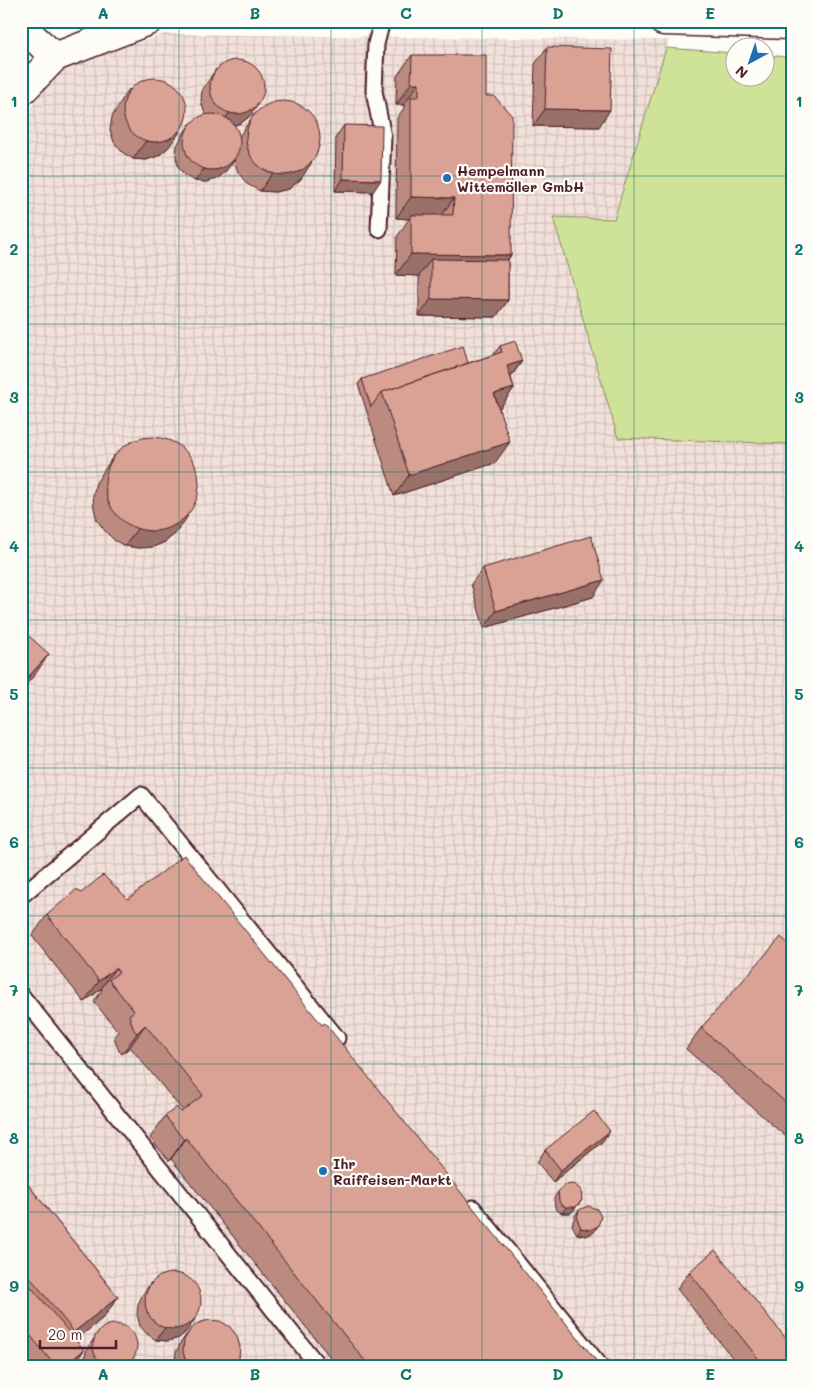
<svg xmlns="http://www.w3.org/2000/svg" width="813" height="1388" viewBox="0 0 813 1388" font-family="Mali,sans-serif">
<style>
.industrial{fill:url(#industrial-grid)}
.green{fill:#cfe398;stroke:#8c8162}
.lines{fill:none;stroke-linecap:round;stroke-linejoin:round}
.service-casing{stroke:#4a1f2b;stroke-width:19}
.minor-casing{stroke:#4a1f2b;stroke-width:31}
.service{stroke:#fdfcf7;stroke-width:15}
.minor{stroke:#fdfcf7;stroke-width:28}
.wall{fill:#bb8b80;stroke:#4a1f2b}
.shaded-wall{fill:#997168;stroke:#4a1f2b}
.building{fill:#daa295;stroke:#4a1f2b}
.grid{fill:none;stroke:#0f766e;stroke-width:1;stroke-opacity:0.55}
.poi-dot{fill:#1f6fb2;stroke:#fdfcf7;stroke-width:2}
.labels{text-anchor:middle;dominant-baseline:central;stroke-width:4.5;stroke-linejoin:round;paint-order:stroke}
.poi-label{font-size:14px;font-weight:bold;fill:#4a1f2b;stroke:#fdfcf7;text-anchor:start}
.neatline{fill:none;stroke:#0f766e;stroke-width:2}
.grid-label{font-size:16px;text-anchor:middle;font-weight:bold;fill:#0f766e}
</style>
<defs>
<pattern id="industrial-grid" width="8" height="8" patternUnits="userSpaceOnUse" patternTransform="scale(1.25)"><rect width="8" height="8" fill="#f2e1da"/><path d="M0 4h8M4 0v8" fill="none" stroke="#d1c1bb"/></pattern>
</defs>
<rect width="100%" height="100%" fill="#fdfcf7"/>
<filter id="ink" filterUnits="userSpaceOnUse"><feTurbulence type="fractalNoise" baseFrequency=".02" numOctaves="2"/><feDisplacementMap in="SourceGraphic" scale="10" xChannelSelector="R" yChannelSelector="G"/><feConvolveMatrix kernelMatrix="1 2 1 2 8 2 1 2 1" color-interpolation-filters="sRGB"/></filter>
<g filter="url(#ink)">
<path class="industrial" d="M164 34 669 40 613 219 553 218 618 438 792 444V1367H21V121L60 68Z"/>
<path class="green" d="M666 48 735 53 736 78H766V55L787 57 792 77V444L618 438 553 217 614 219Z"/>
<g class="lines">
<g class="service-casing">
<g id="service">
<path d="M379 229 383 137 374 91 376 44 382 21"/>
<path d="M21 896 141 795 337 1038"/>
<path d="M21 995 319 1367"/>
<path d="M473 1208 601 1367"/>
</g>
</g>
<g class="minor-casing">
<g id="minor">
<path d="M663 21 792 25"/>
<path d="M21 26 55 57 148 21"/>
<path d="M21 92 55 57"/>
</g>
</g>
<use href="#service" class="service"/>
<use href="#minor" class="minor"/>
</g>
<g class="wall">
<path d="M547 47 599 127 533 126 535 64Z"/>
<path d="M412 55 486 96 511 255 508 260V300L496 317 419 316V276L396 275 397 237 409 219 396 218 397 118 404 108V105H396L397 76Z"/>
<path d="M216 69 250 116 241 123 234 125 239 137 254 114 301 179 289 189 275 192 260 191 247 184 238 172 234 159 225 172 217 179 206 182 195 181 185 176 178 167 176 156 177 146 182 136 190 124 207 115 204 111 201 101 202 90Z"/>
<path d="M129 89 168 148 158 156 146 160 133 159 122 152 114 142 110 130 112 117 118 106Z"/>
<path d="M344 125 373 192 335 191 336 137Z"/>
<path d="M500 346 522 361 511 377 514 388 499 409 495 463 394 496 358 384 362 379 468 363 493 355Z"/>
<path d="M114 455 176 533 165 542 153 547 139 548 125 546 114 540 105 531 97 520 94 508 93 495 96 483 103 472Z"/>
<path d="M483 568 593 597 484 628 471 584Z"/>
<path d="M81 893 128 899 322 1025 601 1367H338L171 1159 169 1161 150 1138 165 1116 181 1112 183 1111 130 1047 122 1054 119 1051 114 1037 118 1031 94 1002 102 990 101 989 84 1002 32 936 47 915Z"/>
<path d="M792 947V1142L686 1049 701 1028Z"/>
<path d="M602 1142 553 1182 537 1162 545 1150Z"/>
<path d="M21 1176 118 1297 103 1318 75 1340 84 1350 72 1367H30L21 1355Z"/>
<path d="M558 1192 582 1200 571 1213H562L558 1211 555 1207 554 1198Z"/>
<path d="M579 1210 594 1232 586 1236 577 1234 572 1225 575 1216Z"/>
<path d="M689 1272 792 1367H740L677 1289Z"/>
<path d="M151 1282 187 1331 179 1338 168 1341 156 1340 147 1334 140 1326 137 1315 138 1304 143 1294Z"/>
<path d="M190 1330 234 1367H176L175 1363 176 1352 181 1342Z"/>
<path d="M98 1332 133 1361 128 1367H87L85 1360 86 1351Z"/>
</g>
<g class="shaded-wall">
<path d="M411 83H419L404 105H396Z"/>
<path d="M258 105 250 116 241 123 231 126 221 125 229 113Z"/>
<path d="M545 109 610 110 599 127 533 126Z"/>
<path d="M180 132 168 148 158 156 146 160 133 159 145 142Z"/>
<path d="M234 161 225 172 217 179 206 182 195 181 203 170Z"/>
<path d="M312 162 301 179 289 189 275 192 260 191 272 174Z"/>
<path d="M343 179 381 180 373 192 335 191Z"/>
<path d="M411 197 454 198 439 219 411 215 409 219 396 218Z"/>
<path d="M411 254 511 255 496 276 431 259 419 276 396 275Z"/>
<path d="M431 299 508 300 496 317 419 316Z"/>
<path d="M522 361 507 382V366Z"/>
<path d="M514 388 499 409 494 394Z"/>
<path d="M510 442 495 463 394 496 409 475Z"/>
<path d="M188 516 176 533 165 542 153 547 139 548 125 546 137 529Z"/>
<path d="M604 580 593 597 484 628 496 611Z"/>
<path d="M49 654 34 676 21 690V685Z"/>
<path d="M115 968 101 989 84 1002 99 981Z"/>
<path d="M145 1025 130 1047 122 1054 137 1033Z"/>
<path d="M610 1131 602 1142 553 1182 561 1170Z"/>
<path d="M186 1138 171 1159 169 1161 184 1140Z"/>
<path d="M582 1200 571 1213H562L566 1207Z"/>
<path d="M598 1226 594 1232 586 1236 577 1234 581 1228Z"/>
<path d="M118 1297 103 1318 60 1353 74 1332Z"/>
<path d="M195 1319 187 1331 179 1338 168 1341 156 1340 165 1328Z"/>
<path d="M84 1350 72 1367H63Z"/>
</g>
<g class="building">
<path d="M547 47 612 49 610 110 545 109Z"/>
<path d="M412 55H486V96H494L512 116 511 255 411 254V215H453L454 198 411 197V97H418L419 96V83H411Z"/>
<circle cx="237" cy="87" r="27"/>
<circle cx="155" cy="110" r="32"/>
<circle cx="283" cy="138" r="37"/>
<circle cx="212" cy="142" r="28"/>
<path d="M344 125 382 126 381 180 343 179Z"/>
<path d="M431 259 508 260V300L431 299Z"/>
<path d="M515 341 522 361 507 366 514 388 494 394 510 442 409 475 382 392 502 352 500 346Z"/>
<path d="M463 346 468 363 382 392 371 407 362 379Z"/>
<circle cx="152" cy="484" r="47"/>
<path d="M591 536 604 580 496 611 483 568Z"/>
<path d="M21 629 49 654 21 685Z"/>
<path d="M184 855 322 1025 325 1023 601 1367H370L186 1138 184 1140 165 1116 177 1107 181 1112 203 1095 145 1025 137 1033 134 1030 129 1015 134 1011 109 980 119 972 115 968 99 981 47 915 77 889 81 893 103 875 128 899Z"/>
<path d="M781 937 792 947V1108L701 1028Z"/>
<path d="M594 1111 610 1131 561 1170 545 1150Z"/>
<path d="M21 1176 118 1297 74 1332 21 1266Z"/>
<path d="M574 1184 581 1190 582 1200 576 1207H566L562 1205 559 1201 558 1192 564 1185Z"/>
<path d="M588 1206 597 1209 601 1217 598 1226 590 1230 581 1228 577 1219 579 1210Z"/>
<path d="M715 1250 792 1346V1367H765L689 1272Z"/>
<circle cx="173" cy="1301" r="28"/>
<path d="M21 1275 84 1350 63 1367H56L21 1324Z"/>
<path d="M209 1320 220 1321 230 1327 237 1336 240 1347 239 1358 234 1367H190L186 1362 183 1352 184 1340 190 1330 198 1323Z"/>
<circle cx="115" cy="1346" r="22"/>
<path d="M143 1361 152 1362 160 1367H131L135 1363Z"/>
</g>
</g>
<path class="grid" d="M179 21V1367M331 21V1367M482 21V1367M634 21V1367M21 176H792M21 324H792M21 472H792M21 620H792M21 768H792M21 916H792M21 1064H792M21 1212H792"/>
<g class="poi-dot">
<circle cx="447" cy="178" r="5"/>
<circle cx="323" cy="1171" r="5"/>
</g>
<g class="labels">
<g class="poi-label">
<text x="457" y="170">Hempelmann<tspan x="457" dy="16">Wittemöller GmbH</tspan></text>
<text x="333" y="1163">Ihr<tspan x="333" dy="16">Raiffeisen-Markt</tspan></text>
</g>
</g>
<rect width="813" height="1388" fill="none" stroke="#fdfcf7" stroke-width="55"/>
<g transform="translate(750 62) rotate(220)"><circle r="24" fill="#fdfcf7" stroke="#b5a4a5"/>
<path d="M0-4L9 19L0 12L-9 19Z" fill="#1f6fb2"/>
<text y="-8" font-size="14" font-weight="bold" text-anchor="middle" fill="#4a1f2b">N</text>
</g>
<path d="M40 1340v8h76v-8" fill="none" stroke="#4a1f2b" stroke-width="2.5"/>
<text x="48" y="1340" font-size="15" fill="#4a1f2b" stroke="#fdfcf7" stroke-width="4" paint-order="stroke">20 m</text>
<rect x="28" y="28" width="758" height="1332" class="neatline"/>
<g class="grid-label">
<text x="103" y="19">A</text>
<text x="255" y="19">B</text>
<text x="406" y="19">C</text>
<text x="558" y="19">D</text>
<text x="710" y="19">E</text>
<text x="14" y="107">1</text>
<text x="799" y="107">1</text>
<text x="14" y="255">2</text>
<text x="799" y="255">2</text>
<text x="14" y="403">3</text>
<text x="799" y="403">3</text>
<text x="14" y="552">4</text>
<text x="799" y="552">4</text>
<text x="14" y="700">5</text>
<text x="799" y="700">5</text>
<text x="14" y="848">6</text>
<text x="799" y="848">6</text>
<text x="14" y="996">7</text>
<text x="799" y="996">7</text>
<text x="14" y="1144">8</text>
<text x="799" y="1144">8</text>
<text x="14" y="1292">9</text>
<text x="799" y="1292">9</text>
<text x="103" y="1380">A</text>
<text x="255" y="1380">B</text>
<text x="406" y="1380">C</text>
<text x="558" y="1380">D</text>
<text x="710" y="1380">E</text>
</g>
</svg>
